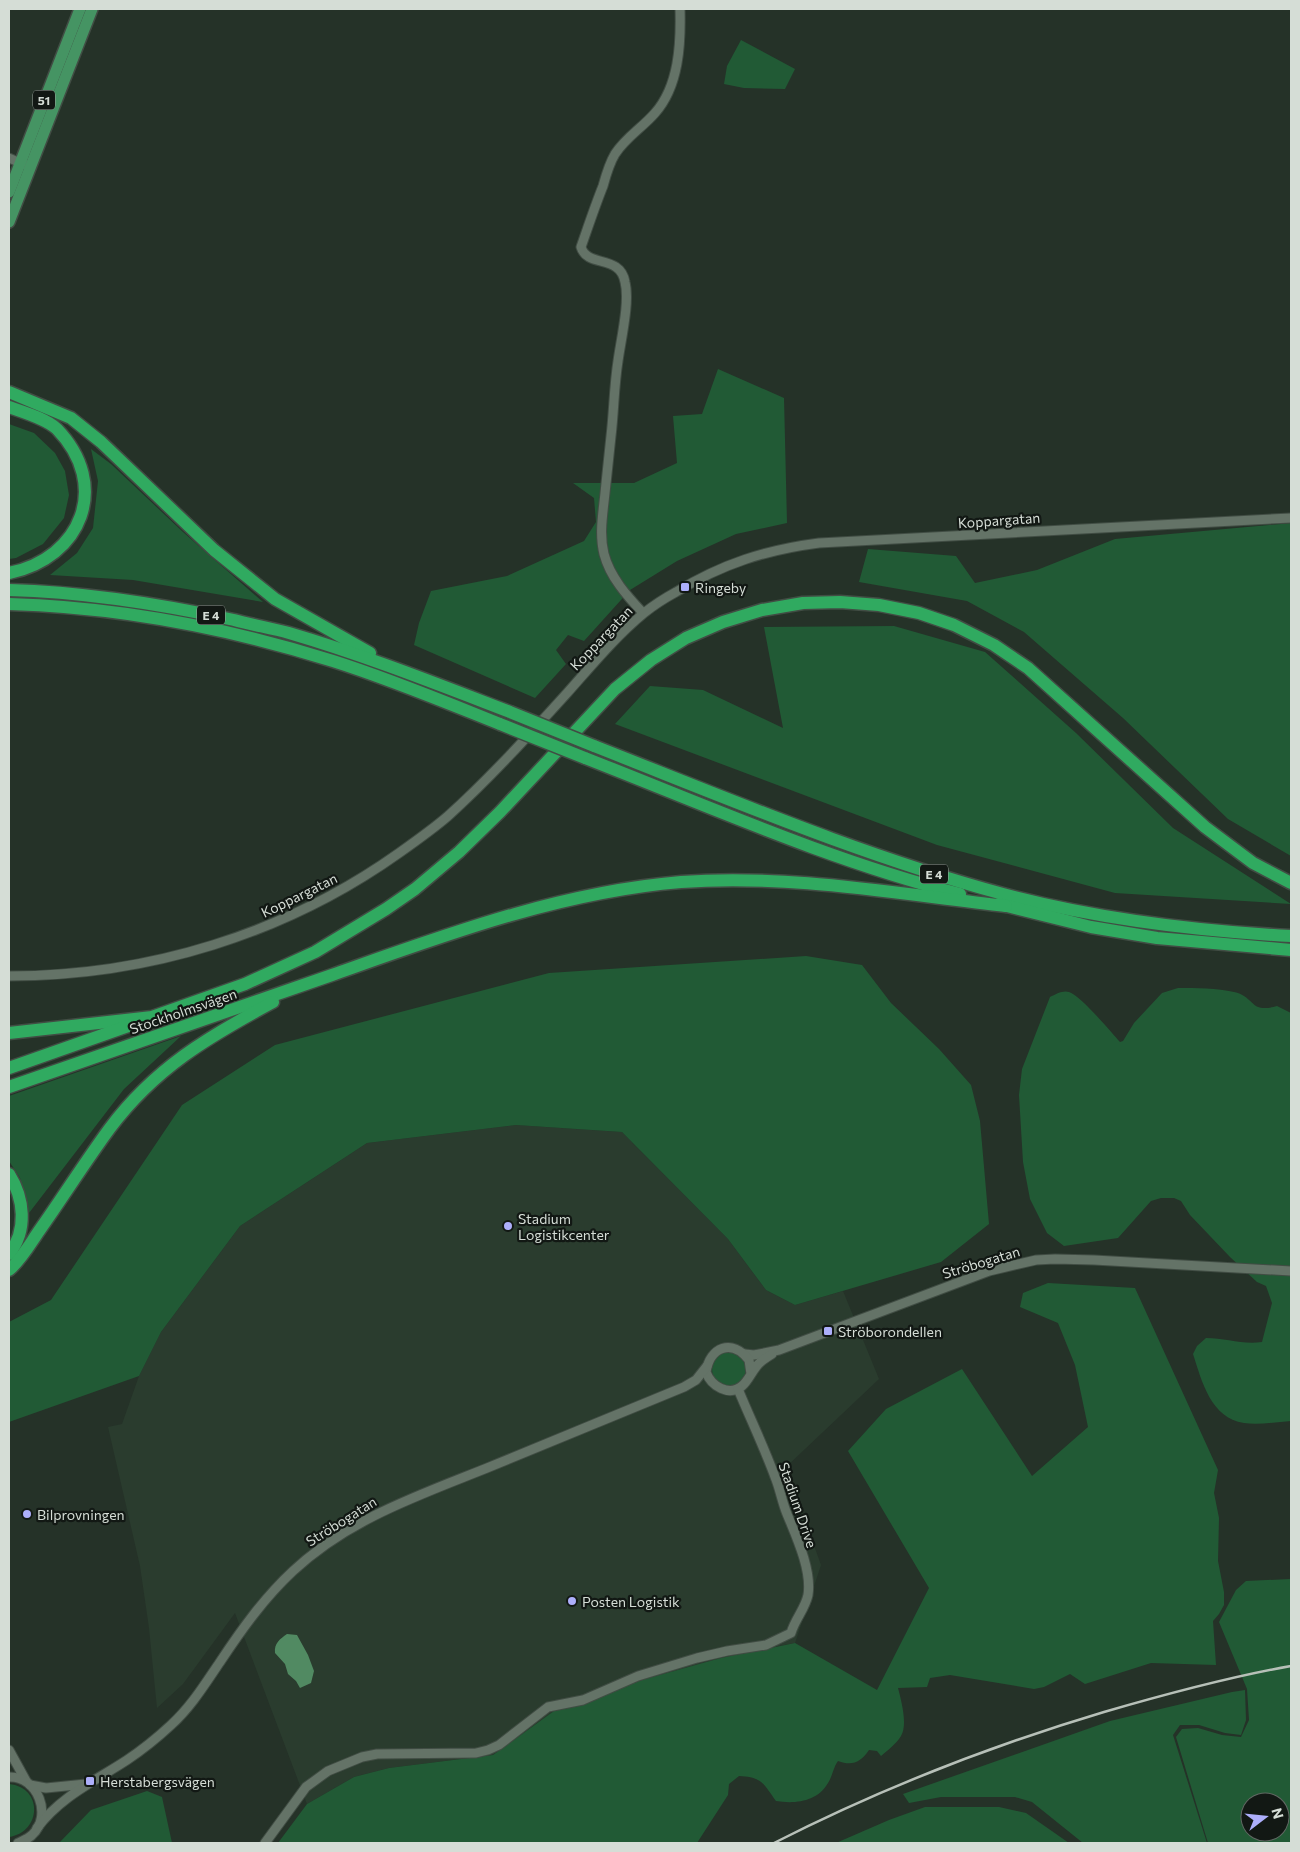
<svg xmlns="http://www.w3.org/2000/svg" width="1300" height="1852" viewBox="0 0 1300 1852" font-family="Commissioner,sans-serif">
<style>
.built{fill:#2a3c2e}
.green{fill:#215a35;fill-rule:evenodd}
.water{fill:#518a62}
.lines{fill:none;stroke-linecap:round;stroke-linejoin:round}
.minor-casing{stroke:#414d44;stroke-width:11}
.major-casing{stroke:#414d44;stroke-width:14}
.highway-casing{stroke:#414d44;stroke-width:15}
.minor{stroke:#647367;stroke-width:9}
.major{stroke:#459463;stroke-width:11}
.highway{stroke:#30aa60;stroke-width:12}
.rail{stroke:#b7c0b8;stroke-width:2.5}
.highway-bridge-casing{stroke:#414d44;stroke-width:15;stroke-linecap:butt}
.highway-bridge{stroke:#30aa60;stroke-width:12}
.poi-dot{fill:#adaffb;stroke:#121814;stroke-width:2}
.labels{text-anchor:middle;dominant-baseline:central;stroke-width:4.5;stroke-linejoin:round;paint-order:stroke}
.shield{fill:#121814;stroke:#9aa29c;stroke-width:1}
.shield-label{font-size:12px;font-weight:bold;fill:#d5ddd6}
.street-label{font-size:14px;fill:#d5ddd6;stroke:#121814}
.poi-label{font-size:14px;fill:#d5ddd6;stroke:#121814;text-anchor:start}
</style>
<rect width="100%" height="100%" fill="#253228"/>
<path class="built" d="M516 1125 622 1132 728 1239 766 1290 795 1305 843 1291 879 1379 786 1467 821 1565 795 1643 768 1648 554 1711 493 1755 389 1768 354 1777 307 1804 235 1613 183 1684 157 1708 149 1628 140 1566 108 1427 122 1424 139 1376 161 1332 240 1226 367 1143Z"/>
<g class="green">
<path d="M741 40 795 69 785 89 744 88 724 84 727 66Z"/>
<path d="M718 369 784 398 787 523 736 534 677 561 630 590 584 641 568 635 556 650 566 664 535 698 414 645 419 623 431 591 507 576 584 541 596 522 594 498 573 483H634L677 463 673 416 702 414Z"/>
<path d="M9 424 34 433 55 453 65 471 69 495 64 518 43 544 16 558 9 559Z"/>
<path d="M91 449 111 464 183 532 263 602 133 580 50 575 77 553 93 528 98 481Z"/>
<path d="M1291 523V856L1228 819 1123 718 1024 632 967 601 859 582 868 549 956 556 975 583 1037 570 1115 539Z"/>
<path d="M894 626 985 652 1076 733 1173 828 1291 904 1115 893 937 845 615 724 650 686 703 690 783 728 764 627Z"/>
<path d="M806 956 862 965 891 1003 939 1049 971 1085 980 1121 989 1224 941 1262 795 1305 766 1290 728 1239 622 1132 516 1125 367 1143 240 1226 161 1332 139 1376 9 1422V1322L51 1300 182 1105 275 1045 549 973Z"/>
<path d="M1178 988C1196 988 1217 988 1234 992 1256 997 1249 1014 1277 1006L1291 1013V1421C1276 1422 1259 1425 1244 1423 1211 1418 1202 1382 1193 1354L1197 1346 1206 1338C1225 1338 1243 1345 1262 1342L1272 1303 1266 1286 1257 1282 1230 1257 1190 1215 1181 1201 1174 1198H1161L1151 1201 1118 1238 1064 1246 1047 1233 1030 1199 1023 1162 1019 1095 1022 1069 1050 997C1056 994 1063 990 1069 992 1081 996 1111 1032 1120 1042L1123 1041 1134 1023 1162 993Z"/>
<path d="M181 1036 124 1089 29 1213 20 1178 9 1161V1096Z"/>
<path d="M1048 1283 1135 1288 1218 1470 1214 1493 1219 1518 1218 1561 1224 1592V1605L1219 1614 1213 1621 1216 1665 1151 1663 1085 1684 1070 1674 1044 1687 1034 1689 950 1675 930 1678 927 1687 898 1688C901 1700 908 1724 901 1736 896 1744 888 1750 881 1756L877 1751 869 1750C860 1763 852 1766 838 1761 833 1768 833 1775 828 1783 817 1802 795 1804 776 1801 763 1783 762 1777 739 1776L729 1784 728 1795 697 1843H278L307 1804 354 1777 389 1768 493 1755 554 1711 613 1688 721 1658 795 1643 877 1690 929 1588 848 1451 886 1409 962 1369 1032 1476 1088 1427 1075 1365 1058 1323 1020 1307 1023 1293Z"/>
<circle cx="729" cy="1369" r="17"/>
<path d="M1291 1579V1843H1208L1176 1737 1182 1729 1198 1728 1222 1735 1241 1737 1249 1720 1247 1689 1219 1622 1236 1590 1246 1581ZM1250 1802H1280V1832H1250Z"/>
<path d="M1245 1690 1246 1720 1241 1735 1225 1733 1199 1725H1180L1173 1735 1207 1843H1083L1032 1802 1015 1797H941L909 1803 903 1794 1110 1721 1232 1692Z"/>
<path d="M9 1784C43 1787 42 1832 9 1837Z"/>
<path d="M147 1791 162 1797 172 1843H59L91 1810Z"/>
<path d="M925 1807H999L1026 1813 1069 1843H836L889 1820Z"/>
</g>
<path class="water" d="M287 1634 297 1635 308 1655 314 1671 311 1683 300 1688 296 1681 288 1674 285 1664 275 1653C274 1643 280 1639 287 1634Z"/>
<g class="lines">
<g class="minor-casing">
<g id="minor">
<path d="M9 158 25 165"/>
<path d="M643 613C627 596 610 577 604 554 599 534 603 513 605 493 607 474 609 455 611 436 614 411 614 386 618 361 621 339 630 302 625 282 620 254 587 268 581 247 588 227 595 206 603 186 606 175 609 164 615 154 626 137 642 128 655 113 679 86 681 44 680 9"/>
<path d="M9 976C148 976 285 934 399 853 416 841 433 829 448 816 490 778 530 734 568 692 592 665 616 636 644 613 654 605 665 598 676 592 722 564 765 550 819 543L1291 518"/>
<path d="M745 1354 754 1355 779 1350 989 1271 1036 1260 1055 1259 1094 1260 1291 1271"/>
<path d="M751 1374 749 1360C732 1338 710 1347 706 1372 711 1386 729 1397 742 1386 748 1381 751 1373 756 1367 760 1361 766 1358 772 1354"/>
<path d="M9 1750 26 1781"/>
<path d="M9 1777C38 1776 53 1816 32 1835 28 1839 22 1841 18 1843"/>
<path d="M30 1785 46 1788 86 1784"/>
<path d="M37 1828C61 1796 95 1781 127 1760 142 1750 157 1738 171 1725 191 1707 205 1684 220 1662 242 1629 264 1598 293 1571 349 1519 417 1496 487 1468 553 1441 618 1414 684 1387L696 1380 707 1366"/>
<path d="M265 1843 306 1787 328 1771 362 1757 377 1754 476 1753 488 1750 499 1745 548 1707 583 1700 638 1676 697 1658 727 1651 766 1645 791 1633C795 1619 805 1609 808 1595 812 1570 796 1536 787 1514 782 1502 780 1489 775 1477 764 1447 750 1418 738 1389"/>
</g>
</g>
<g class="major-casing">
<g id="major">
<path d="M9 192 80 9"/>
<path d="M9 222 92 9"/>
</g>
</g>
<g class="highway-casing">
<g id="highway">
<path d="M9 392 71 418 101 442 214 550 275 599 370 653"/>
<path d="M9 407C23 412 47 419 57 429 111 485 82 558 9 573"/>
<path d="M9 590C84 592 160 604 234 620 252 625 271 628 289 633 364 655 437 684 510 712"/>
<path d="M9 604C119 607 228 628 333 661 390 679 445 702 500 724"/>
<path d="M594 746C729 799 863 856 1003 894 1093 918 1198 931 1291 936"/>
<path d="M585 758C708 806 831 861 960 894"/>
<path d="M999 904 1091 927 1157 938 1291 950"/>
<path d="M9 1033 152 1017 245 984 315 952 386 909 415 889 459 852 500 812 615 689 651 660 686 638 723 622 762 610 803 603 840 602 879 605 919 613 954 625 994 645 1028 668 1205 827 1253 863 1291 883"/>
<path d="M9 1068 131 1025"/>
<path d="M9 1087C116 1049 224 1013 332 975 445 935 560 892 681 882 790 874 898 894 1006 906"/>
<path d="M9 1174C24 1198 28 1230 9 1254"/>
<path d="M9 1270C21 1260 30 1244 39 1231 63 1197 85 1162 110 1128 155 1068 208 1037 273 1002"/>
</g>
</g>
<use href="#minor" class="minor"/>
<use href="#major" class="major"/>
<use href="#highway" class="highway"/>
<path class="rail" d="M774 1843C880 1789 990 1746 1104 1712 1166 1694 1228 1677 1291 1666"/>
<g class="highway-bridge-casing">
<g id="highway-bridge">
<path d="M510 712 594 746"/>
<path d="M500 724 585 758"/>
</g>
</g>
<use href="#highway-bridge" class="highway-bridge"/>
</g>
<g class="poi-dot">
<rect x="680" y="582" width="10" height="10" rx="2.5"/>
<circle cx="508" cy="1226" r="5"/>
<rect x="823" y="1326" width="10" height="10" rx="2.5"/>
<circle cx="27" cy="1514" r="5"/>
<circle cx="572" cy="1601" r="5"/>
<rect x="85" y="1776" width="10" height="10" rx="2.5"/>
</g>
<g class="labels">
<g class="shield">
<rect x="33" y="90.5" width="22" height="19" rx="4"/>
<rect x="197" y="605.5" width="28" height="19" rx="4"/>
<rect x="920" y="864.5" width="28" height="19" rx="4"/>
</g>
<g class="shield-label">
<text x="44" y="100">51</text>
<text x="211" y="615">E 4</text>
<text x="934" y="874">E 4</text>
</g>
<g class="street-label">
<text transform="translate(999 520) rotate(-4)">Koppargatan</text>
<text transform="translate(601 638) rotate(-46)">Koppargatan</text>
<text transform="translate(299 895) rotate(-26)">Koppargatan</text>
<text transform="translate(183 1011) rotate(-19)">Stockholmsvägen</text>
<text transform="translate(981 1262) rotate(-17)">Ströbogatan</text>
<text transform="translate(798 1505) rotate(71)">Stadium Drive</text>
<text transform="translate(341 1521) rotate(-32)">Ströbogatan</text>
</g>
<g class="poi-label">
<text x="695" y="587">Ringeby</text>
<text x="518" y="1218">Stadium<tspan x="518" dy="16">Logistikcenter</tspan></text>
<text x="838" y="1331">Ströborondellen</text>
<text x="37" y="1514">Bilprovningen</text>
<text x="582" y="1601">Posten Logistik</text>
<text x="100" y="1781">Herstabergsvägen</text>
</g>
</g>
<rect width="1300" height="1852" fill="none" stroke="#d5ddd6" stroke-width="20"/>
<g transform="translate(1265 1817) rotate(74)"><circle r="24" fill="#121814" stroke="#606762"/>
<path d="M0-4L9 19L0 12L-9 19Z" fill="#adaffb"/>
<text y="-8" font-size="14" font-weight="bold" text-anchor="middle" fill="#d5ddd6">N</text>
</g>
</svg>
